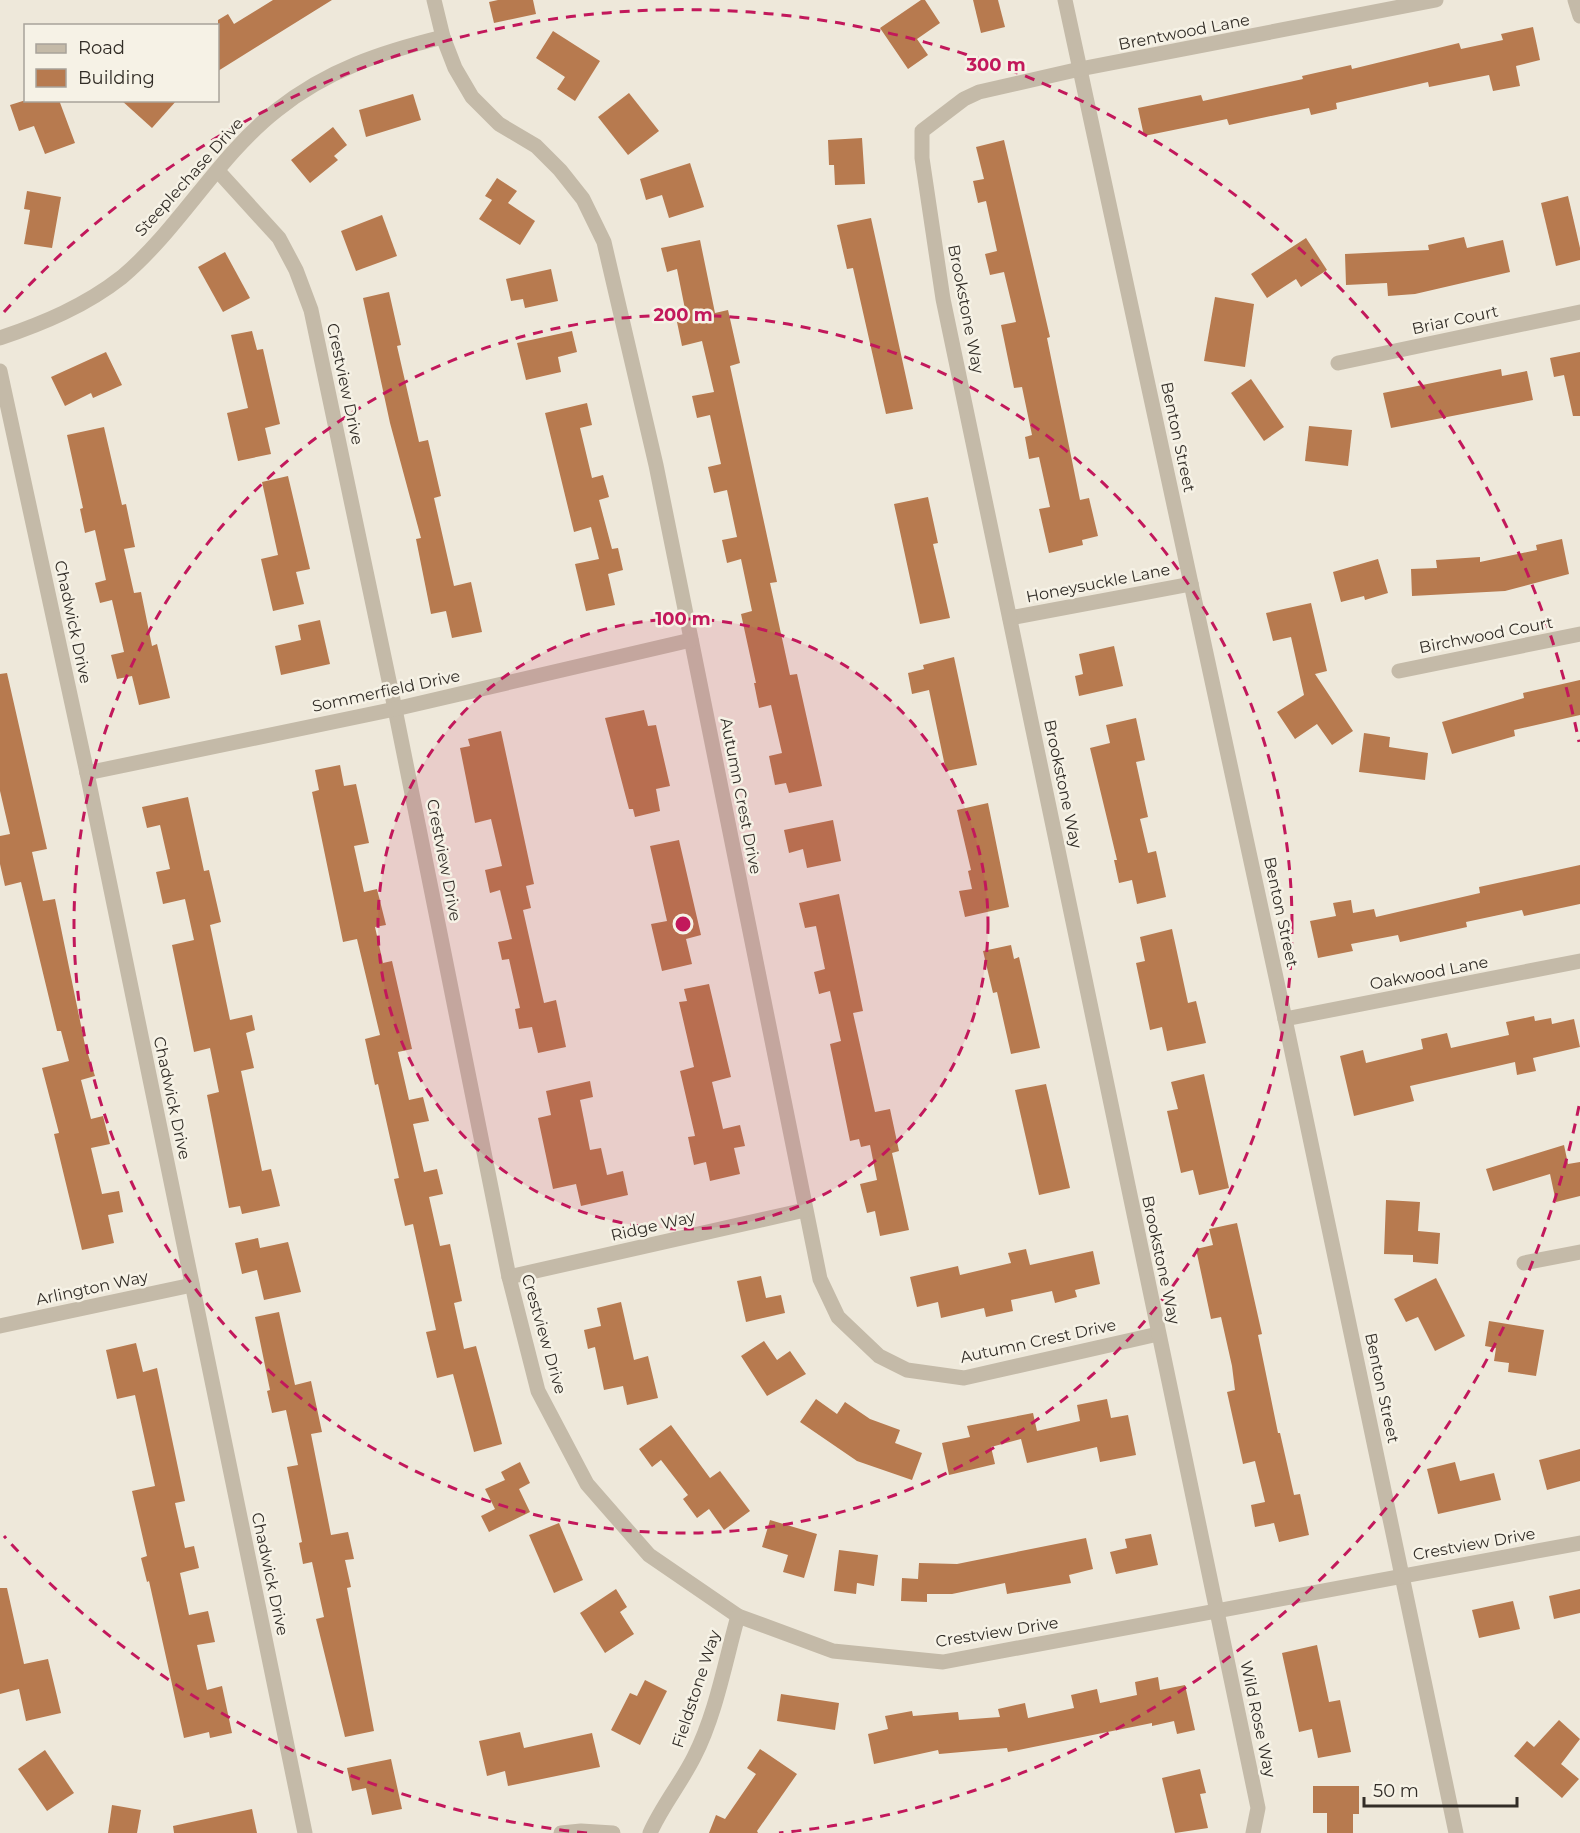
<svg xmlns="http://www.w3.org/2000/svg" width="1580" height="1833" viewBox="0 0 1580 1833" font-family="Montserrat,sans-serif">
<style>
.building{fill:#b77a4f}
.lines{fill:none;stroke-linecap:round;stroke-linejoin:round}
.minor{stroke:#c4baa8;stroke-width:15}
.ring{fill:none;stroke:#c2185b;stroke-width:3;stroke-dasharray:10 8}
.labels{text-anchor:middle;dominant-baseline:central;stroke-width:5;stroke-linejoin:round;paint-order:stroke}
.street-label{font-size:16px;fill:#322d27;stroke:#f6f2e6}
.centre{fill:#c2185b;stroke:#f6f2e6;stroke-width:3}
.ring-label{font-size:18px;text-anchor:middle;font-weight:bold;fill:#c2185b;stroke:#f6f2e6;stroke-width:5;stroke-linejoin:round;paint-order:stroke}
</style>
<rect width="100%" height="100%" fill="#eee8da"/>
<g class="building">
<path d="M273 0H332L218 71V20L228 14 234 24Z"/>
<path d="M498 0H533L536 14 494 23 489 2Z"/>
<path d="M921 0H925L940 23 917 39 928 55 908 69 880 28Z"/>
<path d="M973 0H998L1005 27 981 33Z"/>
<path d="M1533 27 1540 60 1516 66 1520 86 1493 91 1489 75 1429 87 1428 82 1336 103 1337 109 1311 115 1309 108 1229 125 1227 119 1144 136 1138 108 1201 95 1203 101 1303 79 1302 76 1351 65 1352 69 1459 43 1461 49 1503 40 1501 34Z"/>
<path d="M553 31 600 61 575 101 557 89 565 77 536 58Z"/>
<path d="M629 93 659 131 628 155 598 117Z"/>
<path d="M413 94 421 120 366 137 359 110Z"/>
<path d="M26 100H59L75 143 45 154 34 126 19 131 10 105Z"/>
<path d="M121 100H177L152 128Z"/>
<path d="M333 127 347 145 334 156 338 160 310 183 291 160Z"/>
<path d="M862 138 865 184 835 185 834 165H829L828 140Z"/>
<path d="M1004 140 1050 337 1047 338 1080 500 1089 498 1098 536 1082 540 1083 545 1049 553 1039 509 1050 507 1039 457 1029 459 1025 437 1032 435 1022 387 1014 388 1001 325 1016 322 1004 272 990 275 985 254 997 251 986 201 978 203 973 181 984 179 976 147Z"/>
<path d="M690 163 704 207 669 218 662 195 646 200 640 179Z"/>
<path d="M497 178 517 191 508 203 535 221 520 245 479 219 492 200 485 196Z"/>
<path d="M27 191 61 197 52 248 24 244 30 210 24 209Z"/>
<path d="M1568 196 1580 248V260L1556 266 1541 203Z"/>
<path d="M382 215 397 256 356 271 341 231Z"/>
<path d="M871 218 913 409 886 414 853 268 847 269 837 225Z"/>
<path d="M1464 237 1467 248 1503 240 1510 272 1415 294 1388 296 1387 283 1346 285 1345 254 1429 250 1428 245Z"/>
<path d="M1306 238 1327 270 1301 287 1296 279 1267 298 1251 274Z"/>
<path d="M700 240 715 313 728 310 740 363 730 366 777 582 770 583 790 675 797 674 822 786 789 793 786 783 775 785 769 756 782 753 771 705 759 708 754 683H756L741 614 752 611 741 559 727 563 722 540 737 537 727 490 714 493 708 467 721 464 710 415 697 418 692 396 714 392 702 341 682 346 677 322 687 319 677 269 667 272 661 248Z"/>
<path d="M225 252 250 298 223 312 198 267Z"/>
<path d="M551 269 558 301 525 308 523 299 511 301 506 279Z"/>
<path d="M389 292 401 345 397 346 419 442 428 440 441 496 434 498 454 586 471 582 482 632 452 638 446 611 431 614 416 539 421 538 390 423 363 298Z"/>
<path d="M1215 297 1254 304 1245 367 1204 361Z"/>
<path d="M252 331 257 350 263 349 280 424 265 428 271 454 238 461 227 413 248 408 231 335Z"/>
<path d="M572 331 577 352 558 357 561 372 526 380 517 343Z"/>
<path d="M106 352 122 385 93 398 91 393 65 406 51 377Z"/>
<path d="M1580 352V416H1573L1564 375 1554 377 1550 358Z"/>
<path d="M1501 369 1502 376 1527 371 1533 400 1391 428 1383 393Z"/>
<path d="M1251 379 1284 427 1264 441 1231 393Z"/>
<path d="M587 403 592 425 580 428 592 478 603 475 609 497 599 500 612 549 618 548 623 570 608 574 615 605 586 611 575 564 599 559 591 527 574 532 545 413Z"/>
<path d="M1309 426 1352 430 1348 466 1305 461Z"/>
<path d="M104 427 122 505 126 504 135 547 124 549 134 593 141 592 152 646 157 644 170 698 139 705 132 676 117 679 111 655 124 652 112 600 100 603 95 583 106 580 95 530 85 533 80 509 83 508 67 435Z"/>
<path d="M288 476 310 569 296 572 304 604 273 611 261 559 278 555 262 482Z"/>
<path d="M928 497 938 543 933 544 950 618 920 624 894 504Z"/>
<path d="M1562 539 1569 574 1505 591 1412 596 1411 569 1437 568 1436 560 1480 557V562L1537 550 1536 545Z"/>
<path d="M1378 559 1388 593 1365 600 1364 596 1341 602 1333 572Z"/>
<path d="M1311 603 1327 671 1315 674 1353 731 1332 745 1317 724 1295 739 1277 712 1304 695 1291 637 1273 641 1266 613Z"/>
<path d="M320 620 330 664 281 675 275 646 301 640 298 625Z"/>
<path d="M1114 646 1123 686 1079 696 1075 676 1083 674 1079 654Z"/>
<path d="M954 657 977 765 946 771 929 690 912 694 908 673 924 669 923 665Z"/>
<path d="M7 673 47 849 32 852 43 901 55 899 85 1045 95 1076 81 1080 91 1119 103 1116 110 1144 91 1148 102 1194 119 1191 123 1212 108 1215 114 1243 82 1250 54 1134 59 1133 42 1068 69 1061 61 1031H57L21 882 5 886 0 864V836L10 834 0 791V674Z"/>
<path d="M1580 680V715L1514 730 1515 736 1452 754 1442 722 1524 698 1523 693Z"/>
<path d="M644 710 648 726 656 725 670 786 656 789 660 811 635 817 633 809H629L605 718Z"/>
<path d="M1136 718 1145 760 1136 762 1148 817 1140 819 1148 853 1156 851 1166 897 1137 904 1132 880 1119 883 1114 860H1117L1090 748 1110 743 1106 725Z"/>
<path d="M501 731 534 884 526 886 531 908 523 910 544 1003 556 1000 566 1047 538 1053 532 1027 519 1029 515 1009 520 1008 509 959 502 960 498 942 512 939 500 890 490 893 485 870 502 866 491 819 475 823 460 748 470 746 468 739Z"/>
<path d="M1364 733 1390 737 1389 747 1428 753 1425 780 1359 772Z"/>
<path d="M340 765 344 786 356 784 369 843 354 846 364 892 377 889 386 925 375 927 383 963 392 961 412 1049 398 1052 409 1100 423 1097 429 1121 413 1124 424 1172 437 1169 443 1194 429 1197 440 1246 450 1244 462 1301 454 1303 464 1349 476 1346 502 1444 474 1452 453 1374 437 1378 426 1332 436 1330 413 1224 405 1226 394 1179 399 1178 378 1084 375 1085 365 1039 380 1035 357 939 343 942 312 792 319 790 315 770Z"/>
<path d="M188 797 204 871 209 870 221 922 210 925 230 1020 252 1015 255 1030 246 1033 254 1068 241 1071 262 1171 271 1169 280 1206 242 1214 240 1206 229 1208 207 1095 219 1092 210 1048 194 1052 172 945 194 940 185 899 163 904 156 872 170 869 160 825 147 828 142 807Z"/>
<path d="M988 803 1009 907 965 917 959 891 972 889 968 871 971 870 957 810Z"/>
<path d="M833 820 841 861 807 868 803 849 789 853 784 830Z"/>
<path d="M679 840 701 935 686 939 692 964 662 971 651 924 667 921 650 846Z"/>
<path d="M1580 865V904L1524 916 1522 910 1466 922 1467 927 1400 942 1398 935 1351 944 1353 951 1318 958 1310 921 1336 916 1333 903 1351 900 1353 913 1374 909 1376 917 1480 893 1479 887Z"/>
<path d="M839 894 863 1011 853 1013 875 1112 890 1109 899 1151 892 1153 909 1230 880 1236 875 1211 867 1213 860 1184 877 1180 870 1145 861 1147 859 1139 850 1141 830 1044 841 1041 830 991 819 994 814 972 825 969 816 926 805 928 799 903Z"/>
<path d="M1172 929 1188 1003 1196 1001 1206 1043 1167 1051 1162 1027 1150 1030 1136 963 1145 961 1140 937Z"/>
<path d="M1011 945 1014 959 1019 957 1040 1048 1011 1054 997 992 993 993 983 951Z"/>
<path d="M709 984 731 1077 712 1082 723 1129 740 1125 745 1146 734 1148 740 1174 710 1181 706 1162 694 1165 688 1137 695 1136 680 1071 694 1067 679 1002 687 1001 684 989Z"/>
<path d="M1534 1016 1535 1021 1551 1018 1552 1024 1574 1019 1580 1047 1533 1058 1536 1071 1517 1075 1515 1062 1410 1086 1414 1101 1354 1116 1340 1056 1363 1050 1366 1063 1423 1049 1421 1039 1447 1033 1451 1048 1509 1035 1506 1022Z"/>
<path d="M1204 1074 1229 1188 1199 1195 1193 1170 1181 1173 1167 1111 1178 1109 1171 1082Z"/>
<path d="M590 1081 593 1097 580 1100 590 1150 601 1148 607 1175 623 1171 628 1195 581 1206 576 1184 553 1189 538 1118 551 1115 546 1091Z"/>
<path d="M1046 1084 1070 1188 1039 1195 1015 1090Z"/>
<path d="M1564 1145 1568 1164 1580 1162V1196L1556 1202 1550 1174 1493 1191 1486 1169Z"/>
<path d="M1386 1200 1420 1202 1418 1231 1440 1233 1438 1264 1413 1262V1255L1384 1254Z"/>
<path d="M1237 1223 1262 1334 1258 1335 1278 1433H1280L1294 1495 1300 1494 1309 1535 1279 1542 1274 1523 1255 1527 1251 1505 1265 1502 1255 1461 1243 1464 1227 1392 1235 1390 1232 1366 1221 1317 1211 1319 1196 1249 1213 1245 1209 1229Z"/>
<path d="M258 1238 260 1248 288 1242 301 1292 264 1300 257 1270 242 1274 235 1243Z"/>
<path d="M1026 1249 1030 1265 1093 1251 1100 1284 1075 1290 1077 1297 1055 1303 1052 1291 1011 1300 1013 1311 986 1317 984 1308 941 1318 938 1302 917 1307 910 1277 958 1266 960 1275 1011 1263 1008 1253Z"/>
<path d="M761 1276 766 1298 781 1295 785 1313 746 1322 737 1281Z"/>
<path d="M1436 1278 1465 1336 1435 1351 1418 1317 1406 1322 1394 1299Z"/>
<path d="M621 1302 634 1360 648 1356 658 1398 627 1405 623 1386 604 1390 595 1347 588 1349 584 1330 601 1326 597 1308Z"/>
<path d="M279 1312 295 1385 311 1381 322 1432 311 1434 331 1535 348 1532 354 1559 345 1560 351 1587 347 1588 374 1731 345 1737 316 1619 324 1617 312 1562 303 1564 299 1543 302 1542 287 1467 298 1465 286 1410 272 1413 267 1391 270 1390 255 1317Z"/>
<path d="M1489 1321 1544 1330 1536 1376 1508 1372 1509 1363 1494 1361 1496 1348 1485 1346Z"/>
<path d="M764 1341 777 1360 790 1351 806 1374 767 1396 741 1356Z"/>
<path d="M136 1343 143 1372 157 1368 185 1501 175 1503 185 1548 194 1546 199 1568 180 1573 189 1615 208 1611 215 1642 197 1645 207 1690 222 1686 232 1733 210 1738 209 1732 184 1738 149 1581 147 1582 141 1558 147 1556 132 1491 155 1486 135 1395 117 1399 106 1350Z"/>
<path d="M816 1399 837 1414 845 1402 870 1419 900 1430 895 1443 922 1453 912 1480 857 1461 800 1422Z"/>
<path d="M1107 1399 1111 1418 1128 1415 1136 1455 1100 1462 1097 1447 1027 1463 1021 1439 991 1447 995 1464 949 1475 942 1443 970 1437 967 1426 1033 1413 1037 1431 1080 1421 1077 1405Z"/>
<path d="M671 1425 710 1478 720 1471 750 1511 724 1530 709 1509 697 1518 683 1499 688 1495 661 1460 652 1467 639 1449Z"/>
<path d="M1580 1449V1481L1547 1490 1539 1460Z"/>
<path d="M520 1462 530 1483 519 1489 530 1512 489 1532 481 1516 495 1509 485 1489 505 1480 501 1472Z"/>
<path d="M1455 1462 1460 1481 1494 1473 1501 1500 1438 1514 1427 1469Z"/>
<path d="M770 1520 817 1534 804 1578 783 1572 788 1555 762 1547Z"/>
<path d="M559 1523 583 1580 554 1593 529 1535Z"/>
<path d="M1151 1534 1158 1565 1116 1574 1110 1552 1127 1548 1125 1539Z"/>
<path d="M1086 1538 1093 1569 1069 1575 1071 1583 1007 1594 1005 1583 952 1594H927V1602L901 1601 902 1578 918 1579 919 1563 957 1564Z"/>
<path d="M839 1550 878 1555 874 1586 857 1583 856 1594 834 1591Z"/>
<path d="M0 1588H7L24 1664 48 1659 61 1713 26 1721 19 1689 0 1694Z"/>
<path d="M616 1589 627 1607 620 1612 634 1634 605 1653 580 1613Z"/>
<path d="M1580 1589V1613L1554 1619 1549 1596Z"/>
<path d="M1513 1601 1520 1629 1479 1638 1472 1610Z"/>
<path d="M1317 1645 1329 1702 1340 1700 1351 1752 1318 1758 1312 1729 1299 1732 1282 1653Z"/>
<path d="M1158 1677 1160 1690 1185 1685 1195 1730 1177 1734 1174 1721 1152 1726V1723L1008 1752 1007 1748 939 1754 938 1750 874 1764 868 1734 888 1729 885 1716 912 1711 913 1716 958 1712 959 1720 1000 1717 998 1709 1025 1703 1028 1718 1074 1708 1071 1695 1097 1689 1100 1703 1137 1695 1135 1682Z"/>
<path d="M645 1680 667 1691 640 1745 611 1730 630 1693 637 1696Z"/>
<path d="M781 1694 839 1703 835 1730 777 1721Z"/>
<path d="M1559 1720 1580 1739 1561 1764 1579 1779 1562 1798 1514 1756 1527 1741 1534 1747Z"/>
<path d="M520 1732 524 1748 592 1733 600 1767 508 1786 505 1771 487 1776 479 1741Z"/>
<path d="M760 1749 797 1774 757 1831 758 1833H709L716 1815 725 1819 756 1774 747 1768Z"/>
<path d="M45 1750 74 1793 47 1811 18 1769Z"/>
<path d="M391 1759 402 1809 372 1815 366 1788 352 1791 347 1768Z"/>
<path d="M1200 1769 1206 1793 1200 1794 1208 1828 1175 1833 1162 1778Z"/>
<path d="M1313 1786H1359V1814H1353V1833H1327V1813H1313Z"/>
<path d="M112 1805 141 1810 137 1833H108Z"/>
<path d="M252 1809 257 1833H174L173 1826Z"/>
</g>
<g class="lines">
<g class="minor">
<path d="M434 0 443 37 455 68 472 97 499 124 536 146 560 170 583 199 604 242 656 465 820 1279 838 1317 879 1356 907 1370 964 1378 1158 1334"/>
<path d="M1065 0 1285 1019 1456 1833"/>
<path d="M1575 0 1580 16"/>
<path d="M218 171 279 238 296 270 311 310 395 709 509 1277 538 1391 587 1484 649 1555 738 1616 833 1651 943 1662 1580 1543"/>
<path d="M0 338C44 323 85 306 122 277 180 228 217 157 277 110 327 70 382 52 443 37"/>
<path d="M1338 363 1580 312"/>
<path d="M0 371 87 773 305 1833"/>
<path d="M1010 618 1191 584"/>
<path d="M1399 671 1580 634"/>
<path d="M87 773 395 709 691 640"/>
<path d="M1285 1019 1580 961"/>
<path d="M1524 1263 1580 1252"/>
<path d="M509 1277 805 1210"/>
<path d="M0 1326 192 1285"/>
<path d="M561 1833 581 1831 613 1833"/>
<path d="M650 1833C662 1806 681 1783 694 1757 716 1714 725 1662 738 1616"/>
<path d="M1253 1833 1258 1808 943 299 922 158V131L964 99 979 92 1080 69 1436 0"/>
</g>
</g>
<circle cx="683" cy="924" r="305" fill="#c2185b" fill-opacity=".12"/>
<g class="ring">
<circle cx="683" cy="924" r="305"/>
<circle cx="683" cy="924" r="609"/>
<path d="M1579 1106A914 914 0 0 1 779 1833M587 1833A914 914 0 0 1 4 1536M4 312A914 914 0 0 1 1579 742"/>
</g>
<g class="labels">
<g class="street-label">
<text transform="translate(1184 32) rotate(-11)">Brentwood Lane</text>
<text transform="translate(189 177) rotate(-48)">Steeplechase Drive</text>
<text transform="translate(966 309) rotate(79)">Brookstone Way</text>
<text transform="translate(1455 320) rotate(-12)">Briar Court</text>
<text transform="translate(345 384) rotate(78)">Crestview Drive</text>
<text transform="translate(1178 437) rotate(78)">Benton Street</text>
<text transform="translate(1098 583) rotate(-11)">Honeysuckle Lane</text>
<text transform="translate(73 622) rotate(78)">Chadwick Drive</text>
<text transform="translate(1486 635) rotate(-11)">Birchwood Court</text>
<text transform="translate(386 691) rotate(-12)">Sommerfield Drive</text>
<text transform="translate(1063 784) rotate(78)">Brookstone Way</text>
<text transform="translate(741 796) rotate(79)">Autumn Crest Drive</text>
<text transform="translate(444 860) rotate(79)">Crestview Drive</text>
<text transform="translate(1281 912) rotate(78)">Benton Street</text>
<text transform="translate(1429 973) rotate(-11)">Oakwood Lane</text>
<text transform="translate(172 1098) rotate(78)">Chadwick Drive</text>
<text transform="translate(653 1226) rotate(-13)">Ridge Way</text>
<text transform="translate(1161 1260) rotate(78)">Brookstone Way</text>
<text transform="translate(92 1288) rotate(-12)">Arlington Way</text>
<text transform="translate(544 1334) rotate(74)">Crestview Drive</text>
<text transform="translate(1038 1341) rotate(-12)">Autumn Crest Drive</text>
<text transform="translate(1382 1388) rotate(78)">Benton Street</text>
<text transform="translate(1474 1544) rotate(-10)">Crestview Drive</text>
<text transform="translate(270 1574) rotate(78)">Chadwick Drive</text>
<text transform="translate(997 1632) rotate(-9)">Crestview Drive</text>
<text transform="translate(696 1689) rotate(-72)">Fieldstone Way</text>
<text transform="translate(1258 1719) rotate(78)">Wild Rose Way</text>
</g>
</g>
<circle cx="683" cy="924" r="9" class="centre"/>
<g class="ring-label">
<text x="996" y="71">300 m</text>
<text x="683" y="321">200 m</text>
<text x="683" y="625">100 m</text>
</g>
<rect x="24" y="24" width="195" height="78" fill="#f6f2e6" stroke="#a8a39a" stroke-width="1.5"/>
<rect x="36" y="44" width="30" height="9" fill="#c4baa8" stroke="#a8a39a" stroke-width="1.5"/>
<text x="78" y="54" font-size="18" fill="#322d27">Road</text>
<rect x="36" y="69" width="30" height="18" fill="#b77a4f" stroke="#a8a39a" stroke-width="1.5"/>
<text x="78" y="84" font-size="18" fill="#322d27">Building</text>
<path d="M1364 1797v9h153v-9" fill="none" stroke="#322d27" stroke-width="3"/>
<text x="1373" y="1797" font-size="18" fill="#322d27" stroke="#f6f2e6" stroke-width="4.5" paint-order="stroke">50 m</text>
</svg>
